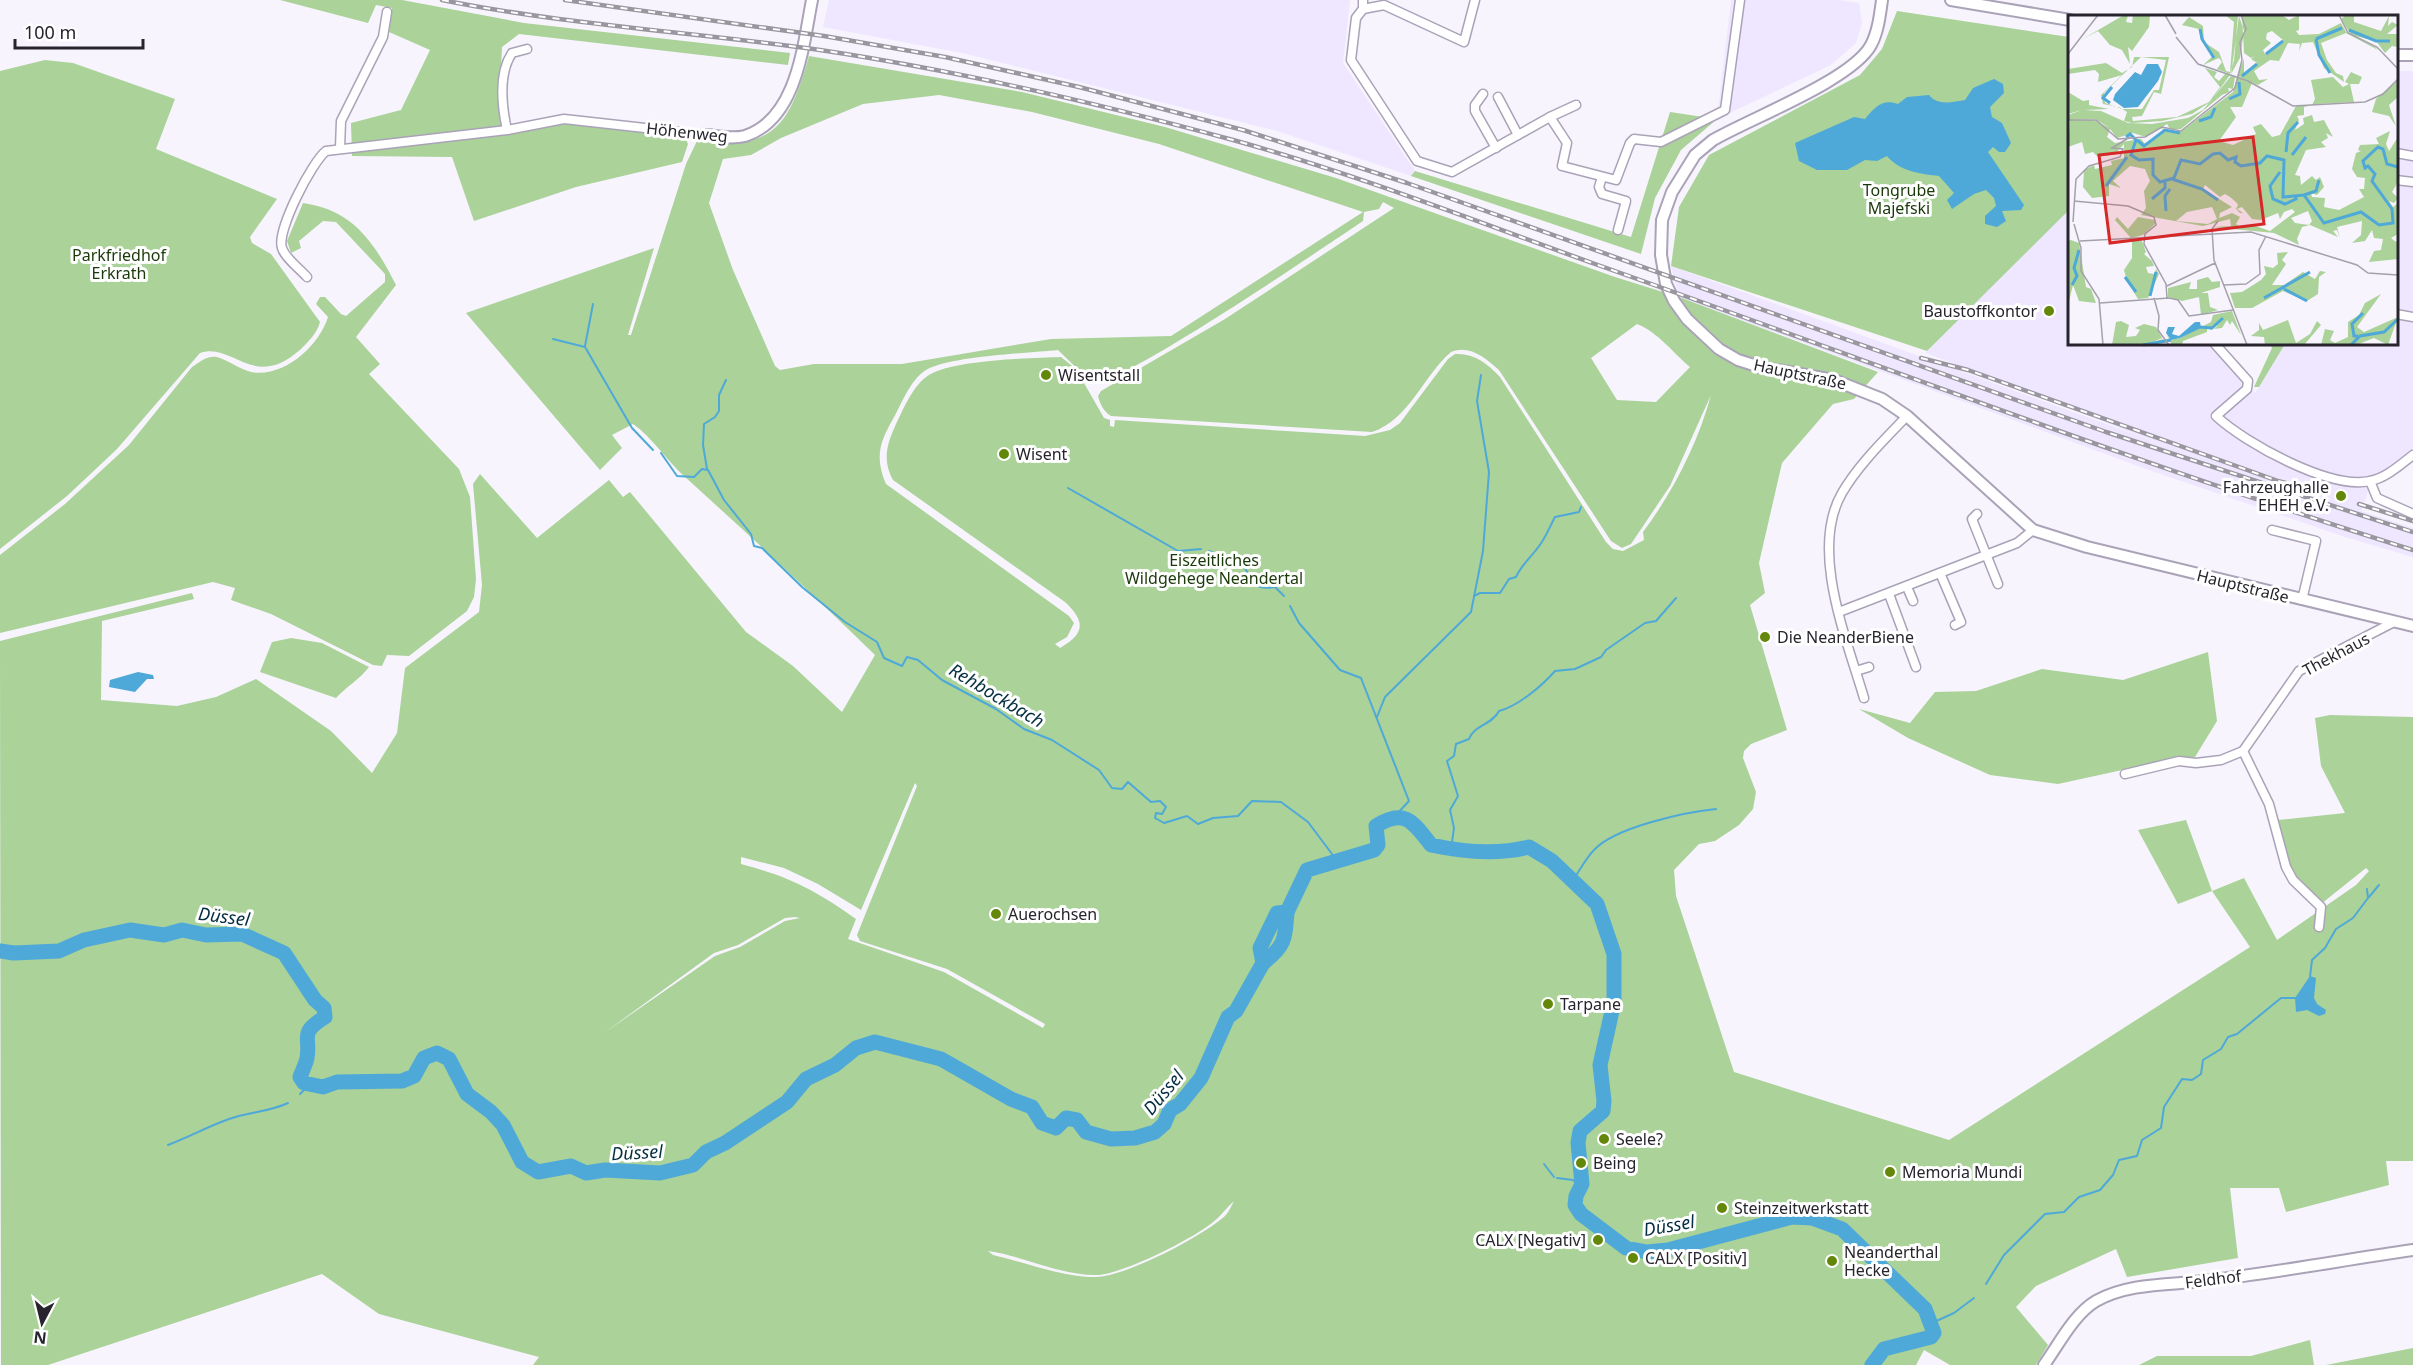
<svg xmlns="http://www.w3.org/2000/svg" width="2413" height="1365" viewBox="0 0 2413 1365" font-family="'Noto Sans',sans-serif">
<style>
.built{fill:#eee7ff}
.green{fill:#aad299;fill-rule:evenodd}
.water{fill:#4fa9d8}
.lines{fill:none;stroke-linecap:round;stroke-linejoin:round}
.stream{stroke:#4fa9d8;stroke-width:2}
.river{stroke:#4fa9d8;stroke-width:15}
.street-casing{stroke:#aaa3b8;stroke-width:11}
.secondary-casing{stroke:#aaa3b8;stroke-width:14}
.street{stroke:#fff;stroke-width:8}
.secondary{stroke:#fff;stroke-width:10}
.rail-casing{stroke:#99969f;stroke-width:4.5}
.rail{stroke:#fff;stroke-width:2;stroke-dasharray:7;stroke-linecap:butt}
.poi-dot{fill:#638709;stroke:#fff;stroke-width:2}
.labels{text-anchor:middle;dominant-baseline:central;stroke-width:6;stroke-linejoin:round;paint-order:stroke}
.street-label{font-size:16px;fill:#27242d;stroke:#fff}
.park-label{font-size:16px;fill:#1a3908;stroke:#fff}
.poi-label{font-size:16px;fill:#27242d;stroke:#fff;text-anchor:start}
.water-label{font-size:18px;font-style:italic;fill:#042e41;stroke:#fff}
.inset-river{fill:none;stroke:#4fa9d8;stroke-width:3}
.inset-road{fill:none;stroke:#a4a1aa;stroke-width:1.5}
.view{fill:#d62828;fill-opacity:0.15;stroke:#d62828;stroke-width:3}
.inset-edge{fill:none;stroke:#27242d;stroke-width:3}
</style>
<rect width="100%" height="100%" fill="#f7f4fd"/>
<g class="built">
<path d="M829 0H1350L1343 63 1415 171 1411 176 1277 131 962 53 823 27Z"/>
<path d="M1731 0H1839L1859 3 1862 23 1856 43 1831 65 1717 119Z"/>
<path d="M2397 71H2413V452L2370 486 2361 511 2413 528V557L2345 537 2146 469 1679 297 1671 266 2164 445 1926 353 1927 351 1982 292 2069 206 2070 344H2209L2255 393 2285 344H2396Z"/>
</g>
<g class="green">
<path d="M280 0H402L524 23 790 53 788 65 519 34 502 47 499 112 505 136 543 125 580 123 685 137 688 144 682 162 576 187 474 221 452 157 352 156 351 123 401 110 430 50 389 32 392 8 376 5 368 23Z"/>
<path d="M1897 11 2069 37V210L1927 351 1671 266 1679 207 1709 155 1860 75 1882 49Z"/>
<path d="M809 56 1022 92 1165 127 1336 178 1615 277 1679 297 1878 372 1854 399 1833 404 1782 463 1759 563 1765 593 1750 605 1787 730 1751 744 1744 751 1743 758 1756 792 1753 809 1739 825 1715 841 1699 844 1674 870 1676 896 1734 1072 1949 1140 2250 947 2212 891 2178 904 2138 830 2186 820 2212 891 2244 878 2277 940 2356 885 2369 871 2366 868 2321 904 2295 879 2286 860 2278 820 2345 813 2321 766 2315 718 2330 715 2413 717V1161H2386L2389 1185 2286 1212 2279 1188H2230L2238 1258 2127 1277 2116 1249 2036 1286 2016 1307 2048 1345 2036 1365H1950L1924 1350 1916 1365H533L539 1357 379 1314 322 1274 48 1365H1L0 641 192 593 194 599 102 621 101 700 177 706 216 697 256 679 331 731 372 773 397 733 405 668 479 612 482 585 473 484 480 474 537 538 609 480 623 497 630 492 746 632 793 666 842 712 875 655C813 594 749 535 684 476 666 460 653 438 633 424L612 435 622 448 600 470 466 313 654 248 628 335H631L686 164 697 141C774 151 789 126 809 56ZM939 95 1032 112 1159 144 1363 212 1171 336 1051 339 902 364H814L780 370 775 366 733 270 709 203 723 159 751 155 781 138 863 104ZM1383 202 1394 208 1225 319 1101 391 1098 396C1100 404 1104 412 1111 416L1372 432C1409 420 1423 376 1451 352 1469 344 1486 358 1499 370L1611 541 1622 548 1631 544 1670 486 1711 395C1698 443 1673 492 1643 532L1644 540 1623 551 1613 549 1606 542 1500 377C1487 363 1474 353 1455 354L1448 359 1400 423 1390 430 1365 436 1115 420 1114 427 1110 426V420L1104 418 1076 369 1061 357C1031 358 953 360 929 375 913 385 904 408 896 424 887 444 882 460 893 480L1065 602C1085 621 1086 633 1060 648L1055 644 1067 637 1074 623 1069 616 886 484C875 458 879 443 893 419 902 403 910 380 926 370 949 356 1029 353 1058 350L1092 383C1118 388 1327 245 1363 221L1364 212 1379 209ZM1637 324C1659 333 1673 353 1690 367L1656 402 1617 400 1591 358ZM915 783 917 786 857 935 860 941 947 969 1045 1024 1043 1028 944 972 848 939 856 919C815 890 790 877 741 864V857L784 868 818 884 861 910ZM795 917 800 918 785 921 740 947 715 956 604 1033 714 953 738 945 785 918ZM1234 1201C1231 1206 1229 1212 1225 1216 1201 1237 1127 1276 1096 1277 1066 1278 1023 1262 993 1255L988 1251C1024 1256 1059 1275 1095 1275 1120 1276 1192 1239 1212 1223 1220 1217 1227 1207 1234 1201Z"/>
<path d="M45 60 73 63 175 99 156 149 277 199 250 237 252 243 271 254 320 322C317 333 309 341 301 349 253 392 234 342 200 353L117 449 67 496 0 549V71Z"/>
<path d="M1670 112 1717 119 1681 150 1655 198 1641 254 1411 176 1415 171 1631 237Z"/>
<path d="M303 203C353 210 374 242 396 285L356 337 380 364 369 374 459 469 470 497 476 579 474 597 467 611 409 656 387 655 382 666 373 665 271 614 231 600 235 588 213 582 0 633V555L65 504 129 445 192 367C199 362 208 355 217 357 228 360 239 369 251 372 284 378 319 346 328 317L316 304 320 297H325L341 314 346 316 385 282V274L336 222 323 221 299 241 301 248 291 253 287 241Z"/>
<path d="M2270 344H2285L2259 387H2254L2272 348Z"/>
<path d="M291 638 322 643 369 667C359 680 347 686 336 698L260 672 272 642Z"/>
<path d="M2208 652 2217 721 2195 757H2182L2058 784 1990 775 1908 738 1859 709 1910 723 1935 692 1976 691 2042 669 2123 680Z"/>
<path d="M2310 1340 2314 1365H2139L2157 1356H2251Z"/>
<path d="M2413 1348V1365H2326Z"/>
</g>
<g class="water">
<path d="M1994 79 2003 84 2004 93 1990 107 1992 117 2002 123 2011 143 2005 152H1999L1993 147 1988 152 2024 205 2021 210 2002 211 2006 221 1997 227 1985 224V216L1996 206 1994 198 1986 190 1974 194 1952 209 1947 200 1954 193 1939 176C1921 174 1899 171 1887 156L1877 161 1865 160 1847 170H1817L1799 161 1795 143 1854 117 1865 119C1874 108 1882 98 1898 104L1907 97 1929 95C1937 106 1953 102 1965 100L1973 88Z"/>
<path d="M138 672 153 675 154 679H147L135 692 109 687 110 680Z"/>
<path d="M2310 976 2316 978 2314 998 2317 1004 2326 1010 2325 1014 2319 1016 2307 1010 2296 1012 2295 998Z"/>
</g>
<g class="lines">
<g class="stream">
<path d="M553 339 585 347 632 428 653 450"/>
<path d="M585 346 593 304"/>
<path d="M661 453 677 476 694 477 702 469 708 470 724 500 751 534 754 546 762 548 802 587 845 622 877 642 884 658 902 666 907 657 918 660 942 680 996 709 1024 729 1052 740 1099 770 1112 788 1122 789 1128 782 1151 802 1160 801 1166 807 1162 814 1156 813 1155 818 1164 823 1187 816 1198 824 1213 818 1238 816 1252 801 1281 802 1308 822 1338 862"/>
<path d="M707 469 703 445 704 424 715 417 719 411V395L726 380"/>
<path d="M1068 488 1178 551 1201 549"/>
<path d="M1209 551 1245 568C1253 584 1256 590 1275 587L1284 596"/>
<path d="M1474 596 1480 593H1500L1509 579 1516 577C1521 566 1529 559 1536 550 1545 540 1549 528 1555 517L1579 512 1581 507"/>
<path d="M1290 606 1299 623 1340 670 1361 678 1409 801 1395 816"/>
<path d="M1377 717 1385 697 1471 612 1483 551 1489 472 1477 401 1481 375"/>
<path d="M1451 849 1454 828 1450 810 1458 796 1447 761 1454 756 1456 744 1469 739C1474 725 1492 725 1499 711 1518 706 1542 686 1555 671L1575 669 1601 657 1606 650 1645 623 1656 621 1676 598"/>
<path d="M1573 880C1580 870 1586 858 1594 850 1615 827 1686 812 1716 809"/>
<path d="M2369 897 2379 885"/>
<path d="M2310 977 2312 960 2325 948 2336 929 2353 918 2368 898 2367 889"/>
<path d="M300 1094 309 1085"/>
<path d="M168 1145C189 1137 209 1126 229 1119 249 1112 269 1112 288 1103"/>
<path d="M1544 1164 1554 1177"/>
<path d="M1557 1178 1573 1180 1581 1187"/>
<path d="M1986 1284 2004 1255 2045 1214 2064 1212 2079 1197 2100 1190 2113 1175 2119 1160 2137 1156 2142 1140 2161 1128 2164 1107 2182 1079 2192 1080 2201 1074 2203 1060 2221 1049 2228 1037 2237 1034 2281 998H2295"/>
<path d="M1932 1323 1954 1313 1974 1298"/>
</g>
<g class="river">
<path d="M0 951 14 953 59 951 84 940 130 930 164 935 182 930 206 935 242 934 284 953 315 1000 324 1008 325 1017C298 1034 311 1036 307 1058 306 1064 302 1071 300 1077L304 1083 323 1087 337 1082 402 1081 414 1076 424 1058 437 1053 449 1059 467 1094 491 1112 503 1125 522 1162 538 1172 571 1166 586 1173 605 1170 660 1173 693 1165 706 1152 725 1143 787 1102 806 1079 835 1065 856 1048 875 1042 941 1059 1011 1099 1032 1107 1042 1123 1056 1128 1066 1118 1077 1120 1086 1132 1111 1139 1135 1138 1155 1132 1164 1124 1170 1110 1180 1104 1201 1078 1228 1017 1236 1011 1263 963 1260 948 1277 913 1287 912 1307 870 1374 850 1378 845 1376 826C1405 807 1414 823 1431 845 1463 852 1497 855 1529 847L1552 861 1597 904 1614 954V1002L1600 1065 1604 1101 1603 1111 1580 1131 1578 1143 1582 1184 1576 1196 1575 1205 1581 1214 1626 1248 1647 1252 1668 1250 1792 1217 1812 1218 1842 1229 1925 1309 1934 1333 1931 1337 1884 1349 1872 1365"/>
<path d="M1263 963C1285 946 1285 940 1287 912"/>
</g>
<g class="street-casing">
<g id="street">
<path d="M1363 0V9L1356 18 1351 60 1417 161 1452 172 1550 117 1567 143 1562 166 1616 180 1630 143 1634 139 1661 142 1725 110 1740 0"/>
<path d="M1363 9 1384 5 1464 42 1475 0"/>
<path d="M1483 94 1475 105V111L1496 148"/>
<path d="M1498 97 1518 135"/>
<path d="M1550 117 1576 105"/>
<path d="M507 130C502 107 498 74 512 53L527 49"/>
<path d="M340 148 341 121 383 37 387 12"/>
<path d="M2396 153 2413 156"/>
<path d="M1602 177 1599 187 1602 194 1626 201 1618 230"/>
<path d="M2396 180 2413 182"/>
<path d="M307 277C300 269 285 258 282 248 276 231 312 162 326 151L507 130 564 119 708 135"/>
<path d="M2396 314 2413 317"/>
<path d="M2215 344 2248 381 2247 389 2216 416C2245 443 2330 490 2370 481 2386 478 2400 465 2413 455"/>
<path d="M2370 481 2377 498 2413 514"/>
<path d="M1977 514 1972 519 1998 584"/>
<path d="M2272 530 2316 541 2302 600"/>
<path d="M1940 573 1961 622 1955 625"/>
<path d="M1907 587 1913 601"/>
<path d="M1889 594 1916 667"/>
<path d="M1839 612 2017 543 2033 530"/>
<path d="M1856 671 1869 667"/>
<path d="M1864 698C1847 640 1809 550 1842 493 1858 465 1885 439 1907 416"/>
<path d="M2243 751 2269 804 2286 867 2293 880 2321 907 2319 927"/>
<path d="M2125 774 2179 761 2196 763 2221 760 2243 751 2299 671 2394 622"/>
</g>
</g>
<g class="secondary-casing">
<g id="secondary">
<path d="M1882 0C1880 15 1878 32 1871 45 1852 80 1751 118 1713 140L1695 155 1672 192 1662 220 1661 255 1666 284 1674 301 1687 319 1719 349 1738 360 1760 367 1834 380 1882 399 1907 416 2033 530 2087 547 2413 626"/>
<path d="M1951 0 2070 20"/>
<path d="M2396 55H2413"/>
<path d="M708 135C720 137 733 139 745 136 797 119 803 46 812 0"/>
<path d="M2044 1365C2059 1344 2074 1314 2096 1301 2128 1283 2168 1285 2204 1281 2274 1273 2343 1260 2413 1250"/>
</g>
</g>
<use href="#street" class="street"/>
<use href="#secondary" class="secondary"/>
<g class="rail-casing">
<g id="rail">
<path d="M442 0C567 25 694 32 820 50 960 71 1097 103 1233 140 1356 174 1475 221 1595 264 1867 360 2137 464 2413 550"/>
<path d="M565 0 824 36 945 57 1079 87 1243 130 1407 183 2106 432 2413 532"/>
<path d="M1921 358 1968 370 2278 481 2322 492"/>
<path d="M2359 504 2413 521"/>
</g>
</g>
<use href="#rail" class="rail"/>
</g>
<g class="poi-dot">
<circle cx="2049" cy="311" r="6"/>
<circle cx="1046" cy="375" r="6"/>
<circle cx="1004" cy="454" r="6"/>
<circle cx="2341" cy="496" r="6"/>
<circle cx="1765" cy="637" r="6"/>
<circle cx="996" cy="914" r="6"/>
<circle cx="1548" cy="1004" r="6"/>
<circle cx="1604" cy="1139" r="6"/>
<circle cx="1581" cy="1163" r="6"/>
<circle cx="1890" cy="1172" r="6"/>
<circle cx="1722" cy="1208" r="6"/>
<circle cx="1598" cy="1240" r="6"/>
<circle cx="1633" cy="1258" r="6"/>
<circle cx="1832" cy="1261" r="6"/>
</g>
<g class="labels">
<g class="street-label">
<text transform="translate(687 132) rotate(6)">Höhenweg</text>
<text transform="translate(1800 374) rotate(12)">Hauptstraße</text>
<text transform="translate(2243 586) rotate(14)">Hauptstraße</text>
<text transform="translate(2336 654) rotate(-28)">Thekhaus</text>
<text transform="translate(2213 1279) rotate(-7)">Feldhof</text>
</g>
<g class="park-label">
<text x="1899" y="190">Tongrube<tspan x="1899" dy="18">Majefski</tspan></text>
<text x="119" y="255">Parkfriedhof<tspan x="119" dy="18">Erkrath</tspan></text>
<text x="1214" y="560">Eiszeitliches<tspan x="1214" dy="18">Wildgehege Neandertal</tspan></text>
</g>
<g class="poi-label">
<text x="2037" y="311" text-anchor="end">Baustoffkontor</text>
<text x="1058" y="375">Wisentstall</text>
<text x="1016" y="454">Wisent</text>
<text x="2329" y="487" text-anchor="end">Fahrzeughalle<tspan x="2329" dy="18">EHEH e.V.</tspan></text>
<text x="1777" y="637">Die NeanderBiene</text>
<text x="1008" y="914">Auerochsen</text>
<text x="1560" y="1004">Tarpane</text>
<text x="1616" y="1139">Seele?</text>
<text x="1593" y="1163">Being</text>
<text x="1902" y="1172">Memoria Mundi</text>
<text x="1734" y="1208">Steinzeitwerkstatt</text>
<text x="1586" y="1240" text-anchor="end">CALX [Negativ]</text>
<text x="1844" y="1252">Neanderthal<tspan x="1844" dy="18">Hecke</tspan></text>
<text x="1645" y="1258">CALX [Positiv]</text>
</g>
<g class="water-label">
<text transform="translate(997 695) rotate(31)">Rehbockbach</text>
<text transform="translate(224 916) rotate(7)">Düssel</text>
<text transform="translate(1163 1092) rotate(-50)">Düssel</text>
<text transform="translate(637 1152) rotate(-3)">Düssel</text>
<text transform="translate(1669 1225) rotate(-10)">Düssel</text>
</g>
</g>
<g transform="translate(2068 15)">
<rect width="330" height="330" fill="#f7f4fd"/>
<path d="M56 0H60L58 7 64 8 65 0H82L81 12 64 36 60 32 62 49 54 35 42 30 30 16 13 25ZM157 0 141 1 170 0 166 45 162 59 149 54 154 47 151 43 135 50 145 41 133 25 131 14 114 10 121 2 135 11 136 27 151 37 158 56 162 57 166 7ZM174 0H214L221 5 231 0V15L228 16 231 20 251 19 273 8 278 17 307 32 310 35 278 18 253 28 259 45 268 58 275 61 276 67 256 53 245 27 234 28 231 36 232 29 220 28 211 46 202 45 186 56 191 65 200 64 190 70 169 61 176 44V59L189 48 183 44 187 41 183 43 176 38ZM204 16 215 25 197 39 195 35 203 28 198 24 199 18ZM278 0H286V7L313 16 321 1 320 11 324 7 330 10 319 19H329L330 32 324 31 317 38 308 26 283 20 273 4ZM171 1 176 16 172 43 163 59ZM66 42H101L93 79 86 77 74 101 64 102 65 106 109 102 141 87 152 72 137 53 149 57 146 62 151 66 157 59 162 60 142 87 124 99 94 106 64 108 56 106 59 97 51 92 35 89 33 80 54 60 30 67 31 59 27 55 0 59V54L38 48 54 58 64 52ZM73 42 98 45 91 75H86L74 94H55L37 88 36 78ZM283 57 294 62 291 69H282L286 87 249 89 236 92V100L229 101 231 105 227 115 236 109 235 103 244 100 246 107 256 105 265 122 258 118 260 123 253 127 258 132 238 135 227 160 232 161 233 170 244 161 248 165 252 162 256 172 249 180 243 178 244 182 257 183 256 192 271 195 296 182 291 174H296L297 163 289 162 284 154 288 138 293 136 290 135 292 130 311 129 308 123 322 116 318 129 321 136 330 122V167L324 177 330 183 326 188 321 186 325 192 330 188V219L323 223 328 227 330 224V244L301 247 306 236 313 235 315 224 306 223 304 215 297 226 284 228 293 220 294 206 269 212 272 223 269 215 265 216 270 222 242 210 234 212 229 224 231 230 206 218 145 212 163 211 162 204 135 211 73 200 78 193 76 176 82 166 77 154 62 151 45 166 53 173 41 169V181L24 183 15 172 16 155 26 150 27 154 44 150 43 146 56 143V129L47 139 30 142 25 137 17 139 14 127 0 132 2 105H26L42 113 27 104 0 105V100L14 95 0 99V77L15 86 21 85V90L41 94 16 95 33 96 60 108 84 109 120 103 135 95 163 61 167 62 165 74 160 73 161 77 154 80 113 114H102L99 109 78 122 65 118 49 123 42 114 39 122 47 128 73 124 78 130 95 116 94 113 107 118 115 115 165 77 169 62 173 64 184 68 174 92H162L168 102 151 126 165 130 188 119 185 112 193 109 204 122 212 120 228 91 244 90 247 84 243 65 265 62 275 72 281 69 277 67ZM137 170 152 182 157 179 162 182 169 188 170 190 168 194 172 198H175L169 194 174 192 184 204 193 205 210 198 212 204 216 197 224 194 227 197 202 216 185 210 171 211 168 209 172 202 164 198 151 203 152 198 164 192 135 174ZM144 192 149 204 140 209 108 206 119 197ZM240 196 244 206 241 210 227 208 223 203ZM330 65V82L321 90 328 111 321 101 304 97 308 84ZM49 202 60 214 70 202 87 205V209L75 220 63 223 47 205ZM3 225 11 228 18 272 23 274 28 288 11 286 5 270 0 290V226ZM64 225 74 226 78 237 76 239 84 246 86 251 78 252 80 258 86 259 88 254 91 259 80 283 70 284 59 266 56 255 64 243ZM220 237 214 245 218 249 204 270H216L235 257 247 264 252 256 258 257 251 262 250 279 239 286 215 276 184 293H167L162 278 174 277 193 265 198 259 196 251 205 253 210 249 209 238ZM140 262 144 267 152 266V272L133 278H140L142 292 150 295 133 300 131 282 114 286 100 282V273L123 267 121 274H129V265ZM313 279 289 312 296 317 330 302 320 330 306 323 288 330H253L257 314 266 316 262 325 267 328 280 322V307L291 300 297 288ZM164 296 173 320 164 306 162 310 159 305 154 313 146 314 153 308 143 315 139 313V317L115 326 114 330H104L99 321 103 325 112 323 143 307 145 300ZM220 305 228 328 242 319 249 306 253 310 236 330H197L196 322 183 321 191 315V308L195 315ZM53 306 61 310 58 322 68 321 72 315 67 313 76 309 88 312 94 323 85 327 95 324 99 328 44 330 48 307Z" fill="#aad299" fill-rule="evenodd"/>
<path d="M79 49H90L94 57 90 66 70 92 56 93 45 85 47 79 67 57 73 60ZM127 307H132L133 313 112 323 103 325 98 318 100 312H107L104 319 111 321Z" fill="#4fa9d8"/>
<path class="inset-river" d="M132 14 134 24 146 43M281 15 308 26H322M248 24 251 40 262 58M248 24 274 13M198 39 215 26M174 61 189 49M161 84 172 79 171 67M42 88 35 83 44 72M131 106 143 102 147 93M58 122 62 119 68 125 63 140 71 145 85 144V160L92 167 106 163 113 145 132 149 145 139 152 138 160 145 168 142 167 147 173 151 192 148 199 141 216 145 215 182 236 180 256 208 293 197 311 210 325 208 324 194 304 166 307 159 300 151 297 153 295 146 310 132 315 134 319 149 330 152M69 125 76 131 97 115 112 118M218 137 220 118 230 107M224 140 238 122M212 157 202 171 205 184 217 189 228 184 227 180M104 164 134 174 150 185M38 171 59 142M236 180 248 176 251 165M84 184 97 173V166M98 196 97 181 102 174M57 262 68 277M4 270 9 261 6 253 11 235M216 274 239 286M82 281 88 257M196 283 242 257M131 312 144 313 155 303M290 321H286L284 309 295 298M75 330 103 325M283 330 292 321 316 317 330 304"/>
<path class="inset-road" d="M97 0 108 19M271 0 280 18 309 32 330 54M108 22 130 49 180 66 225 91 297 87 315 79 330 64M0 39 30 0M0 105H28L50 124 77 122 94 112 113 116 167 73 174 45 172 27 178 14 173 0M6 186 60 191 86 202 88 210 77 219 76 229 98 269 99 283M150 206 144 214 146 245 179 330M5 207 8 164 21 151 52 142 55 134 44 133 62 122M6 209 13 233V256L31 284 35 330M12 226 183 217 289 250 300 258 330 260M156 270 178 269 192 259 191 235 198 221M99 271 147 248M86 283 91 301 90 315 101 330M32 288 101 283 110 285 121 301 165 295"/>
<path class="view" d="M185 122 196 209 42 228 31 140Z"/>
<rect width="330" height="330" class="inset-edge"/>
</g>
<g transform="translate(42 1323) rotate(187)" stroke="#ffffff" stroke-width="4.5" paint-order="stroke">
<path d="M0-4.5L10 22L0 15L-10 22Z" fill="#27242d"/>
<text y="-9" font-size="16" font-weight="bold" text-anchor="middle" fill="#27242d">N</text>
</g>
<path d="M15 39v9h128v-9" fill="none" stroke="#27242d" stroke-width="3"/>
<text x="24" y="39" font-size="18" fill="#27242d" stroke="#ffffff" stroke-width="4.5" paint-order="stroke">100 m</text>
</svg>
